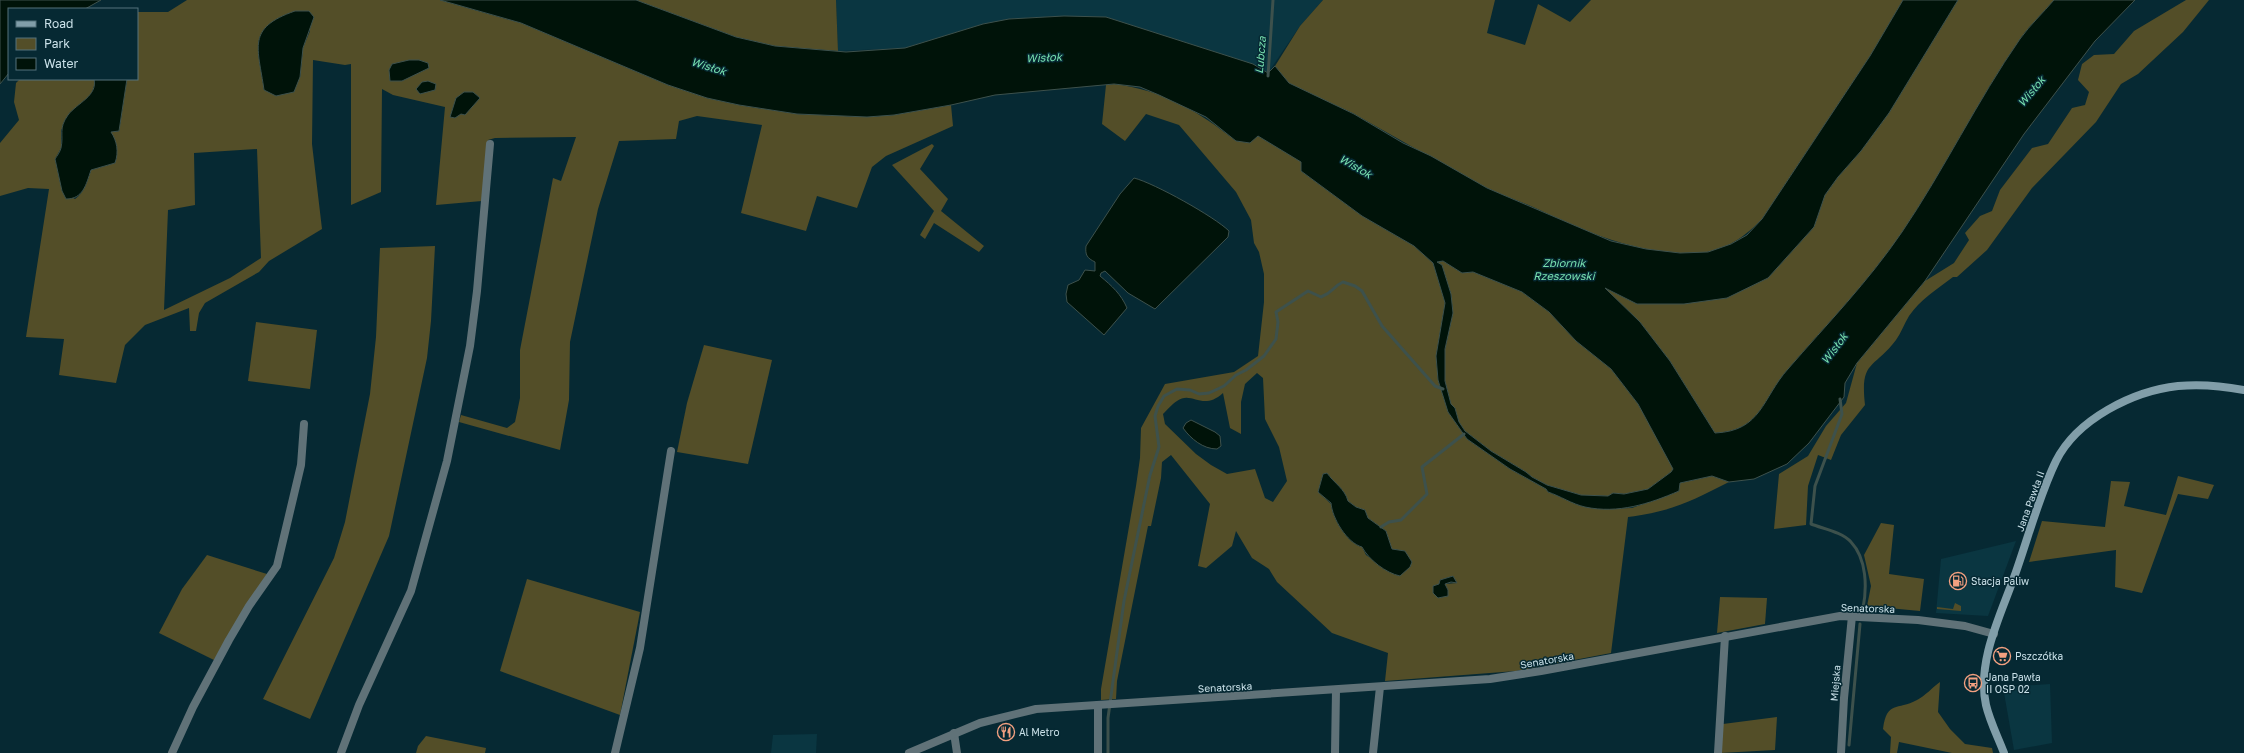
<svg xmlns="http://www.w3.org/2000/svg" width="2244" height="753" viewBox="0 0 2244 753" font-family="'Golos Text',sans-serif">
<style>
.built{fill:#0a3641}
.green{fill:#534e28;fill-rule:evenodd}
.water{fill:#001309;stroke:#3d514c;fill-rule:evenodd}
.lines{fill:none;stroke-linecap:round;stroke-linejoin:round}
.stream{stroke:#3d514c;stroke-width:3}
.street{stroke:#607278;stroke-width:8}
.secondary{stroke:#819ea9;stroke-width:8}
.labels{text-anchor:middle;dominant-baseline:central;stroke-width:3;stroke-linejoin:round;paint-order:stroke}
.street-label{font-size:10px;fill:#cae1e9;stroke:#062933}
.poi-label{font-size:10px;fill:#cae1e9;stroke:#062933;text-anchor:start}
.water-label{font-size:11px;font-style:italic;fill:#78e0af;stroke:#062933}
</style>
<rect width="100%" height="100%" fill="#062933"/>
<g class="built">
<path d="M836 0H1323L1300 26 1268 73 1253 64 1106 17 1064 16 1009 19 983 24 905 48 838 51Z"/>
<path d="M2016 541 1988 616 1936 613 1941 559Z"/>
<path d="M2050 684 2052 743 2014 750 2003 687Z"/>
<path d="M817 734 816 753H771L773 735Z"/>
</g>
<g class="green">
<path d="M187 0H440L521 23 668 85 707 98 739 105 797 114 867 117 894 115 951 105 953 126 886 156 872 167 857 208 817 196 806 231 741 213 762 125 697 116 679 121 676 139 619 141 598 209 570 342 569 400 560 450 459 422 461 415 507 428 515 422 520 398V350L553 178 561 181 576 137 495 138 488 140 482 201 436 205 445 107 393 95 382 89 381 192 351 205V64L345 65 313 60 312 144 322 229 269 261 259 272 205 303 199 313 196 331H190L189 308 145 325 125 345 116 383 59 375 64 339 26 337 49 189 28 188 0 196V143L19 120 14 102 16 83 20 79H94C98 95 71 118 61 130V148L55 159 62 191 75 199C85 192 87 182 91 170L115 163C119 152 117 141 110 132L119 131 127 79H137V12H168ZM295 12 310 31 303 48 300 77 264 90C258 48 246 28 295 12ZM473 92 480 98 461 114 450 117 456 98ZM257 149 261 258 230 278 164 310 168 210 195 205 194 153Z"/>
<path d="M636 0H836L838 51 775 46 736 37Z"/>
<path d="M1323 0H1495L1487 33 1525 45 1538 4 1570 22 1591 0H1903L1870 56 1762 219C1738 244 1715 256 1679 253 1626 250 1580 229 1533 207 1517 200 1501 195 1485 187 1442 164 1399 139 1356 115 1339 105 1301 94 1288 82 1283 77 1279 71 1275 66L1300 26Z"/>
<path d="M1958 0H2054C2043 13 2030 25 2020 39 1977 101 1944 170 1902 232 1868 282 1827 324 1788 369 1762 398 1762 431 1715 433L1670 361 1640 322 1603 287 1637 304 1768 278 1814 227 1825 195 1838 177 1861 151 1889 113Z"/>
<path d="M2186 0H2209L2183 32 2138 74 2121 84 2096 122 2032 188 1987 250 1957 277H1953C1937 289 1920 300 1909 316 1904 324 1901 333 1896 340 1873 370 1860 360 1865 405L1841 435 1831 460 1818 455 1808 486 1806 525 1774 529 1779 474 1808 456 1826 426 1846 403 1857 363 1925 281 1954 263 1969 240 1965 233 1980 216 1992 211 2000 190 2032 148 2048 144 2072 108 2085 105 2089 92 2078 80 2082 64 2094 55 2114 54 2134 31Z"/>
<path d="M1114 84C1163 90 1198 111 1236 141L1258 136 1302 162 1301 171 1362 216 1414 246 1433 263 1445 303 1436 356 1438 380 1448 412 1467 439 1510 469 1546 489 1548 492 1583 506 1600 509 1632 508 1679 491 1680 483 1712 476 1729 482C1692 501 1670 512 1628 517L1611 653 1516 671 1385 681 1388 653 1332 633 1277 582 1269 569 1252 558 1236 531 1232 546 1206 568 1198 566 1210 504 1171 455 1162 462 1161 478 1151 526H1148L1117 681 1116 699 1101 700V689L1136 486 1140 458 1141 428 1165 384 1234 372 1258 356 1264 302V274L1259 252 1254 243 1251 220 1236 192 1179 125 1146 114 1125 141 1102 124 1106 85ZM1257 373 1263 378 1265 419 1279 447 1287 481 1273 502 1265 498 1255 469 1227 474 1211 465 1196 454 1165 424 1163 414C1167 410 1172 404 1177 401 1192 390 1202 412 1223 393L1230 428 1241 434V402L1245 384ZM1327 473C1334 483 1345 489 1348 501L1356 507 1365 510 1368 518 1386 531 1392 549 1405 551 1376 562 1366 555 1362 547C1347 543 1332 518 1331 504L1318 492 1323 474ZM1453 576 1457 583 1445 584 1448 590 1439 584 1440 580Z"/>
<path d="M932 144 934 146 920 169 948 199 941 211 984 246 979 252 934 223 925 239 920 235 934 211 892 165Z"/>
<path d="M435 246 431 321 427 358 389 536 310 719 263 699 334 558 345 522 370 394 376 337 380 248Z"/>
<path d="M1443 261 1462 273 1473 272 1522 292 1549 312 1576 341 1611 369 1638 404 1674 469 1671 472 1648 489 1624 494 1613 493 1608 496 1581 495 1547 485 1532 477 1526 472 1491 451 1465 431 1459 422 1455 408 1451 404 1445 381V349L1453 313 1451 294 1442 265 1437 262Z"/>
<path d="M256 322 317 330 310 389 248 381Z"/>
<path d="M704 345 772 360 748 464 677 452 687 403Z"/>
<path d="M2178 476 2214 485 2208 499 2178 494 2142 593 2115 587 2116 550 2029 562 2042 521 2105 527 2111 481 2130 482 2124 506 2166 515Z"/>
<path d="M1881 523 1894 525 1889 574 1924 579 1920 611 1867 606 1871 586 1864 555Z"/>
<path d="M207 555 267 574 214 660 159 633 182 589Z"/>
<path d="M527 579 640 612 620 715 500 671Z"/>
<path d="M1720 597 1767 598 1765 624 1717 633Z"/>
<path d="M1955 603 1961 606V611L1937 609V607L1953 609Z"/>
<path d="M1940 682 1938 712 1950 729 1965 744 1992 748 1993 753H1952L1899 742 1897 753H1890L1891 737 1883 729C1887 700 1897 711 1917 700 1925 696 1933 687 1940 682Z"/>
<path d="M1777 717 1775 750 1720 753 1723 724Z"/>
<path d="M426 736 486 748 485 753H416L418 746Z"/>
</g>
<g class="water">
<path d="M0 0H101L85 9H9V73L0 84Z"/>
<path d="M440 0H636L736 37 775 46 846 52 905 48 983 24 1009 19 1064 16 1106 17 1253 64 1268 73 1275 66 1289 83 1354 114 1403 143 1431 156 1487 188 1611 241 1646 249 1680 253 1708 252 1731 244 1747 235 1762 219 1870 56 1903 0H1958L1889 113 1861 151 1838 177 1825 195 1814 227 1768 278 1727 298 1684 304H1637L1605 288 1640 322 1670 361 1715 433C1762 431 1762 398 1788 369 1827 324 1868 282 1902 232 1944 170 1977 101 2020 39 2030 25 2043 13 2054 0H2135L2095 41 2024 134 1925 281 1857 363 1845 383 1844 397 1809 443 1787 464 1754 479 1729 482 1712 476 1680 483 1679 491C1649 504 1618 514 1585 507 1572 504 1560 496 1548 492L1546 489 1510 469 1467 439 1448 412 1438 380 1436 356 1445 303 1433 263 1414 246 1362 216 1301 171V162L1258 136 1250 143 1236 141 1206 117 1159 95 1140 87 1114 84 995 95 951 105 894 115 867 117 797 114 739 105 707 98 668 85 521 23ZM1443 261 1462 273 1473 272 1522 292 1549 312 1576 341 1611 369 1638 404 1673 469 1671 472 1648 489 1624 494 1613 493 1608 496 1581 495 1547 485 1532 477 1526 472 1491 451 1465 431 1459 422 1455 408 1451 404 1445 381V349L1453 313 1451 294 1442 265 1437 262Z"/>
<path d="M295 11H309L314 17 303 48 300 77 294 92 276 96 264 90C258 47 246 28 295 11Z"/>
<path d="M409 60H419L428 63 429 68 402 81H390L389 70 392 64Z"/>
<path d="M94 79H127L119 131 111 132C117 141 119 152 115 163L91 170C86 185 83 199 66 199L62 191 55 159C57 156 60 152 61 148 64 134 58 129 68 115 77 103 98 96 94 79Z"/>
<path d="M428 81 436 84 435 90 420 94 416 89 422 82Z"/>
<path d="M464 92H473L480 98 465 115 461 114 455 118 450 117 456 98Z"/>
<path d="M1134 178C1154 183 1215 217 1229 231L1228 237 1155 309 1128 293 1105 271 1101 273 1100 276C1112 286 1121 294 1127 308L1104 335 1067 302 1066 294 1068 285 1079 280 1085 270 1095 271V262C1087 258 1085 255 1086 246L1120 194Z"/>
<path d="M1191 420 1215 432 1220 436 1221 446 1217 449C1203 449 1191 439 1183 428L1186 423Z"/>
<path d="M1327 473C1334 483 1345 489 1348 501L1356 507 1365 510 1368 518 1386 531 1392 549 1405 551 1412 562 1410 567 1400 576C1386 573 1369 560 1362 547 1347 543 1332 518 1331 503L1318 492 1323 474Z"/>
<path d="M1453 576 1457 583 1451 582 1445 584 1448 590V596L1438 598 1433 593V586L1439 584 1440 580Z"/>
</g>
<g class="lines">
<g class="stream">
<path d="M1268 76 1273 0"/>
<path d="M1840 399 1842 414 1815 486 1811 524C1824 529 1842 532 1851 542 1867 559 1867 588 1863 608"/>
<path d="M1381 527 1389 522 1401 520 1427 494 1422 467 1464 434"/>
<path d="M1849 745 1860 624"/>
<path d="M1108 753V718L1124 601 1150 475 1159 447 1155 416 1158 406 1164 396 1177 389 1190 390 1199 394 1209 393 1224 386 1236 375 1246 370 1264 356 1276 339 1278 322 1276 312 1308 291 1321 297C1334 292 1332 287 1343 282L1355 286 1362 291 1382 326 1435 386 1443 389"/>
</g>
<g class="street">
<path d="M954 733 957 753"/>
<path d="M172 753 193 707 229 640 249 606 277 566 301 465 304 424"/>
<path d="M341 753 359 705 411 591 447 461 470 346 477 291 490 144"/>
<path d="M615 753 640 648 671 451"/>
<path d="M909 753 980 723 1036 709 1490 679 1541 671 1840 616 1918 620 1965 626 1994 634"/>
<path d="M1098 753V705"/>
<path d="M1335 753 1336 690"/>
<path d="M1373 753 1380 687"/>
<path d="M1718 753 1725 636"/>
<path d="M1841 753 1844 698 1852 616"/>
</g>
<path class="secondary" d="M2004 753C1998 737 1990 722 1986 705 1976 658 2004 609 2018 566 2030 531 2040 494 2056 461 2077 419 2133 391 2178 386 2199 384 2223 386 2244 390"/>
</g>
<defs>
<g id="fuel-ring" transform="scale(0.9)"><circle r="9.5" fill="#062933" stroke="#f2a080" stroke-width="1.5"/><path d="M-5.5-6h7V0h2V4h1.3V-2.5L3-4.5l.8-.8L6-3V5H2.5V1h-1V6h-7ZM-4.2-4.7v3.2H.2V-4.7Z" fill="#f2a080"/></g>
<g id="supermarket-ring" transform="scale(0.9)"><circle r="9.5" fill="#062933" stroke="#f2a080" stroke-width="1.5"/><path d="M-6-5.5h2.5l.6 2H6L4.5 2H-2.5L-4.4-4H-6ZM-1.5 3.2a1.3 1.3 0 1 0 .1 0ZM3 3.2a1.3 1.3 0 1 0 .1 0Z" fill="#f2a080"/></g>
<g id="bus-ring" transform="scale(0.9)"><circle r="9.5" fill="#062933" stroke="#f2a080" stroke-width="1.5"/><path d="M-5-6H5V4H4V6H2V4H-2V6H-4V4H-5ZM-3.5-4V0h7V-4ZM-3.5 1.2v1.5H-2V1.2ZM2 1.2v1.5H3.5V1.2Z" fill="#f2a080"/></g>
<g id="restaurant-ring" transform="scale(0.9)"><circle r="9.5" fill="#062933" stroke="#f2a080" stroke-width="1.5"/><path d="M-5-6h1v4h1v-4h1v4h1v-4h1v5L-1.5 .5V6h-2V.5L-5-1ZM5-6V6H3V1.5H1.5Q1.5-4 5-6Z" fill="#f2a080"/></g>
</defs>
<g fill-rule="evenodd">
<use href="#fuel-ring" x="1958" y="581"/>
<use href="#supermarket-ring" x="2002" y="656"/>
<use href="#bus-ring" x="1973" y="683"/>
<use href="#restaurant-ring" x="1006" y="732"/>
</g>
<g class="labels">
<g class="street-label">
<text transform="translate(2030 501) rotate(-70)">Jana Pawła II</text>
<text transform="translate(1868 608) rotate(2)">Senatorska</text>
<text transform="translate(1547 660) rotate(-10)">Senatorska</text>
<text transform="translate(1835 683) rotate(-85)">Miejska</text>
<text transform="translate(1225 687) rotate(-3)">Senatorska</text>
</g>
<g class="poi-label">
<text x="1971" y="581">Stacja Paliw</text>
<text x="2015" y="656">Pszczółka</text>
<text x="1986" y="677">Jana Pawła<tspan x="1986" dy="12">II OSP 02</tspan></text>
<text x="1019" y="732">Al Metro</text>
</g>
<g class="water-label">
<text transform="translate(1260 55) rotate(-85)">Lubcza</text>
<text transform="translate(1044 57) rotate(-3)">Wisłok</text>
<text transform="translate(709 66) rotate(17)">Wisłok</text>
<text transform="translate(2031 91) rotate(-50)">Wisłok</text>
<text transform="translate(1356 166) rotate(30)">Wisłok</text>
<text x="1564" y="262">Zbiornik<tspan x="1564" dy="13">Rzeszowski</tspan></text>
<text transform="translate(1834 348) rotate(-53)">Wisłok</text>
</g>
</g>
<rect x="8" y="8" width="130" height="72" fill="#062933" stroke="#54737c"/>
<rect x="16" y="21" width="20" height="6" fill="#819ea9" stroke="#54737c"/>
<text x="44" y="28" font-size="12" fill="#cae1e9">Road</text>
<rect x="16" y="38" width="20" height="12" fill="#534e28" stroke="#54737c"/>
<text x="44" y="48" font-size="12" fill="#cae1e9">Park</text>
<rect x="16" y="58" width="20" height="12" fill="#001309" stroke="#54737c"/>
<text x="44" y="68" font-size="12" fill="#cae1e9">Water</text>
</svg>
